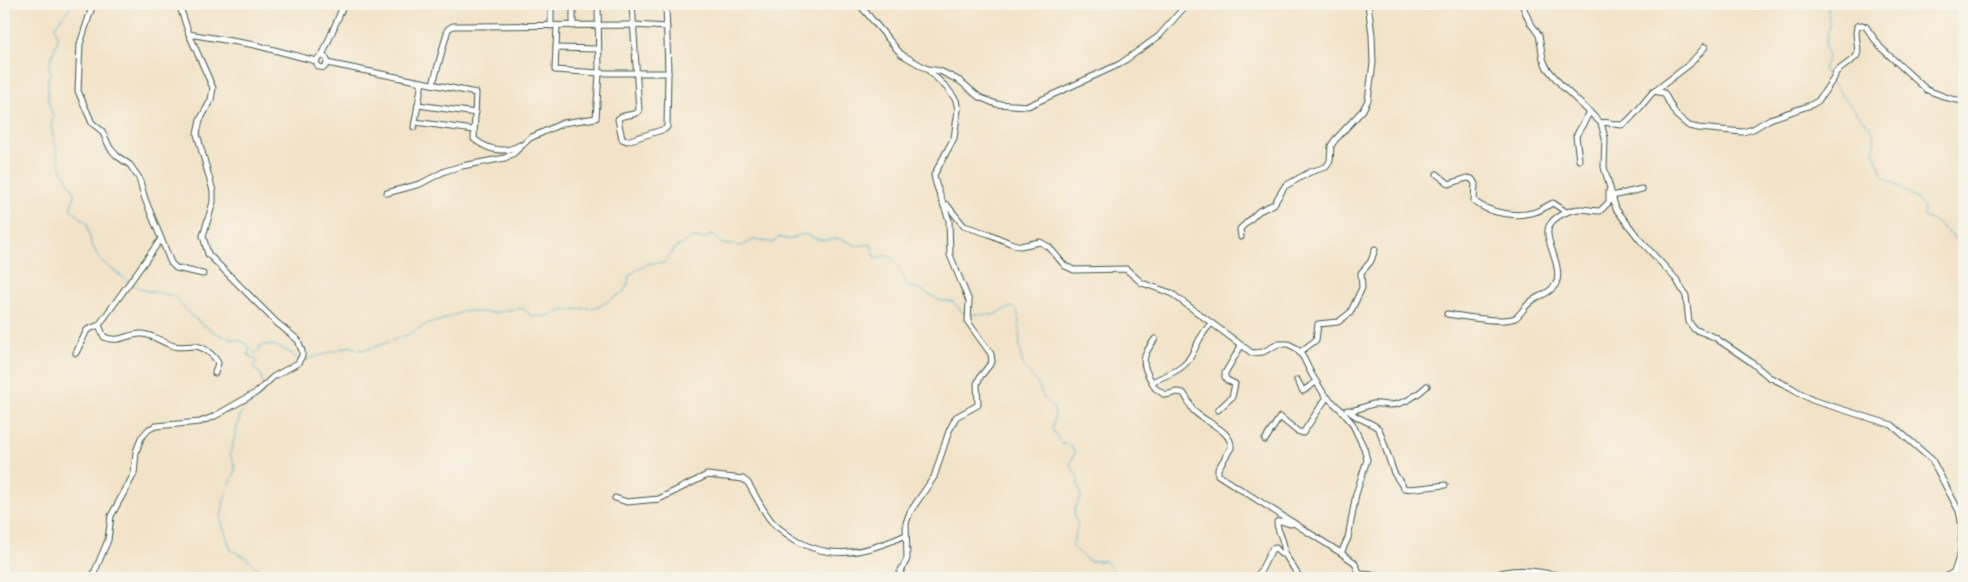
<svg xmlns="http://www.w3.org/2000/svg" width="1968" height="582" viewBox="0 0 1968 582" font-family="'EB Garamond',serif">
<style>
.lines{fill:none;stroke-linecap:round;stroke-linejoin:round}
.stream{stroke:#52b2d0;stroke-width:1}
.street-casing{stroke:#3f564a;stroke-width:7}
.street{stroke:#fff;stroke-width:5}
</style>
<rect width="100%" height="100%" fill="#f7f3e8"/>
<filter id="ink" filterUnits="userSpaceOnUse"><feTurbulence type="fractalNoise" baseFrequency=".02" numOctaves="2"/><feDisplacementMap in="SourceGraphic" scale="10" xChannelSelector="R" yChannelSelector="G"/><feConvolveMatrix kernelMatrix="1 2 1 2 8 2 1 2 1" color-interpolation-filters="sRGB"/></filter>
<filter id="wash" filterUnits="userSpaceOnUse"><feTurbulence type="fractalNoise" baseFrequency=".0096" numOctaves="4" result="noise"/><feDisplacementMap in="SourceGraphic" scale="20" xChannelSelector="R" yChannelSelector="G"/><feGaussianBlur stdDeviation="1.12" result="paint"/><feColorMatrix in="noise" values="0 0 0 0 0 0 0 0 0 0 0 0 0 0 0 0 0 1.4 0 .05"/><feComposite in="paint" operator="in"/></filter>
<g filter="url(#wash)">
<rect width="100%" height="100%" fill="#f2e3c8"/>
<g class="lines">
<g class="stream">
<path d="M73 4 55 26 58 38 49 65 51 72 48 77V100L53 117 51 127 60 165 74 192V199L70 208 87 223 91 243 100 260 129 282"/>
<path d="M1828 4 1829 28 1825 45 1828 58 1823 69 1831 81"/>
<path d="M1833 84C1841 95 1850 104 1858 114 1862 119 1868 123 1871 128 1877 137 1873 146 1875 155 1877 162 1881 169 1883 177 1897 185 1912 194 1924 207L1923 217 1936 222 1954 238 1964 244"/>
<path d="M132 284 144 290 174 296 191 316 214 332 228 338 244 342 255 353 260 350 259 346C275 342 286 350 299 359"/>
<path d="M971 314 993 315 1012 307 1017 310C1022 327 1017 349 1023 364 1026 371 1033 377 1037 383 1044 397 1041 397 1054 408L1055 414 1052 429 1062 444 1070 445 1075 453 1070 464 1077 476 1081 498C1074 509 1071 513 1078 525L1072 547 1089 561H1106L1112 569 1113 578"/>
<path d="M249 348 248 355 257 361 253 368 261 374 263 384"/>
<path d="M302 361 350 346 359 350 369 349 410 334 428 323 440 321 464 311 493 313 518 308 524 309 532 316H547L562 311 598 307 623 292 628 284 629 276 635 271 650 263H664L675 248 693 238 704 239 710 235H714L722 244 741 246 756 239 773 243 779 237 790 240C808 228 808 239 823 240 829 241 835 238 840 239 855 243 852 248 871 244L875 258C879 257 884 255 888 256 896 258 904 279 907 286L917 288 941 301H952L964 314H967"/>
<path d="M263 578C255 563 246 556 231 550L221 520 224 499 235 472V465L230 455 241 412 264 392V388"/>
</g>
</g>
</g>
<g filter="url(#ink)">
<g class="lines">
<g class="street-casing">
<g id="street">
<path d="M93 4 80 44 78 91 92 123 102 131 110 148 117 156 130 165 139 178 145 199 171 263 176 268 203 274"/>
<path d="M551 4V26"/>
<path d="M632 4 639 111C634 117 623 113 618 119L622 139 627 141 665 129 667 127 668 73 666 4"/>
<path d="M859 4 901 54 927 69 947 88 956 100 958 110 954 138 934 175 936 184 949 220 950 255 969 301 968 322 991 354 992 362 980 377 977 384 978 405 956 417 949 431 934 477 910 512 906 523 907 559 897 578"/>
<path d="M1522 4 1529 21 1539 35 1543 59 1547 68 1562 86 1601 123 1605 138 1604 167 1616 209 1640 240 1676 279 1686 296 1689 322 1694 329 1714 337 1751 362 1769 377 1790 387 1812 400 1892 425 1932 460 1959 511 1962 526 1961 551 1954 572 1957 578"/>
<path d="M557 26 555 70 599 73H668"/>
<path d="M573 26V4"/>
<path d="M189 34 255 45 316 61"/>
<path d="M556 48 598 49"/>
<path d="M322 56 344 4"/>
<circle cx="322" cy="62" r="5.5"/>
<path d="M327 63 476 93 474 139C488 150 504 154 520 145"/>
<path d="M928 69 940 71 960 81 979 97 996 104 1028 106 1120 64 1159 36 1187 4"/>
<path d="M433 84 448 29 453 26 634 25 667 27"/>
<path d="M1655 91 1690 64 1705 47"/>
<path d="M418 105 476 113"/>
<path d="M415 122 474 130"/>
<path d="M1601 123C1609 121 1613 125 1621 125 1629 124 1646 99 1654 91L1664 93 1676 115 1689 126 1698 128 1743 132 1753 129 1770 119 1811 105 1818 101 1834 78 1836 72 1856 57 1858 52 1856 33 1857 26 1862 25 1866 27 1880 47 1927 90 1951 99 1964 101"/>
<path d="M414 127 422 82"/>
<path d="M1579 160 1576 136 1590 112"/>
<path d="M1437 174 1449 184 1467 178 1472 179 1475 184 1474 201C1488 213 1517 218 1535 212 1542 210 1546 206 1553 203L1566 212"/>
<path d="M387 193 420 184 445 171 462 166 505 158 514 153 530 138 563 123 596 118 599 73 598 4"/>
<path d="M1612 196 1642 189"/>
<path d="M947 205 964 226 989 234 1010 243 1020 246 1040 242 1049 247 1065 266 1074 270 1126 269 1142 283 1171 293 1252 353 1263 352 1278 344H1288L1296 348 1303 357 1312 375 1324 394 1341 410 1352 423 1364 448 1367 460 1356 494 1348 538 1341 553"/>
<path d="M1241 237 1240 229 1259 211 1274 204 1285 186 1310 172 1326 167 1330 161 1331 146 1335 140 1363 110 1368 100 1373 63 1372 35 1368 4"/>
<path d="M1447 314C1462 316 1501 324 1515 318 1520 316 1525 305 1533 300 1541 295 1554 291 1557 281 1562 262 1540 235 1551 223 1557 215 1571 209 1581 209 1587 209 1593 211 1600 211L1609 202V191"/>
<path d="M1211 324C1197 337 1197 350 1186 363 1177 373 1163 376 1152 382L1155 388 1165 395 1177 392 1183 393C1188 398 1189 404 1193 410 1203 422 1233 430 1231 448L1218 469V475L1341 553 1354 562 1360 574 1417 578"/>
<path d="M99 325 161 239"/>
<path d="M1300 352 1316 340 1318 324 1338 322 1350 313 1362 288 1361 273 1371 261 1375 249"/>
<path d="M76 353 87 330 99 325 104 337C120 344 128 333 142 334 154 335 163 343 174 346 181 348 187 346 194 346 203 346 214 355 218 363L215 373"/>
<path d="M1297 380 1303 391 1316 382"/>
<path d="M1152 382C1140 363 1142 356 1155 339"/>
<path d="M1218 410 1232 397 1235 384 1227 380 1225 377V373L1241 346"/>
<path d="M1347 410C1356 412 1364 406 1373 404 1379 403 1384 405 1389 405 1403 405 1418 395 1427 386"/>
<path d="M1349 411C1358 420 1370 421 1379 429L1394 473 1404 488C1408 490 1437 486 1445 485"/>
<path d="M1265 440 1280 417 1297 431 1303 433 1327 397"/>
<path d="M615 498 627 502 659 499 707 475 743 479 748 483C756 496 763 512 773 523 777 527 783 531 788 535 827 563 866 553 906 535"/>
<path d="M1284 553 1300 578"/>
<path d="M92 578 108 540 111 516 134 474 136 452 141 438 149 429 156 426 200 422 215 416 257 392 273 377 298 363 302 356V351L298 340 277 323 208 254 203 236 213 202V191L197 134 200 120 211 100 213 88 189 34 179 4"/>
<path d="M1257 578 1272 549 1276 548 1281 554H1284C1286 540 1277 533 1277 522L1281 521 1290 524 1294 523"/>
<path d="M1489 578C1512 564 1546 573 1571 578"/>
<path d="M1944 578 1954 572"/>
</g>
</g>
<use href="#street" class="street"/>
</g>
</g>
<rect width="1968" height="582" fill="none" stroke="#f7f3e8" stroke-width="20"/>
</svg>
